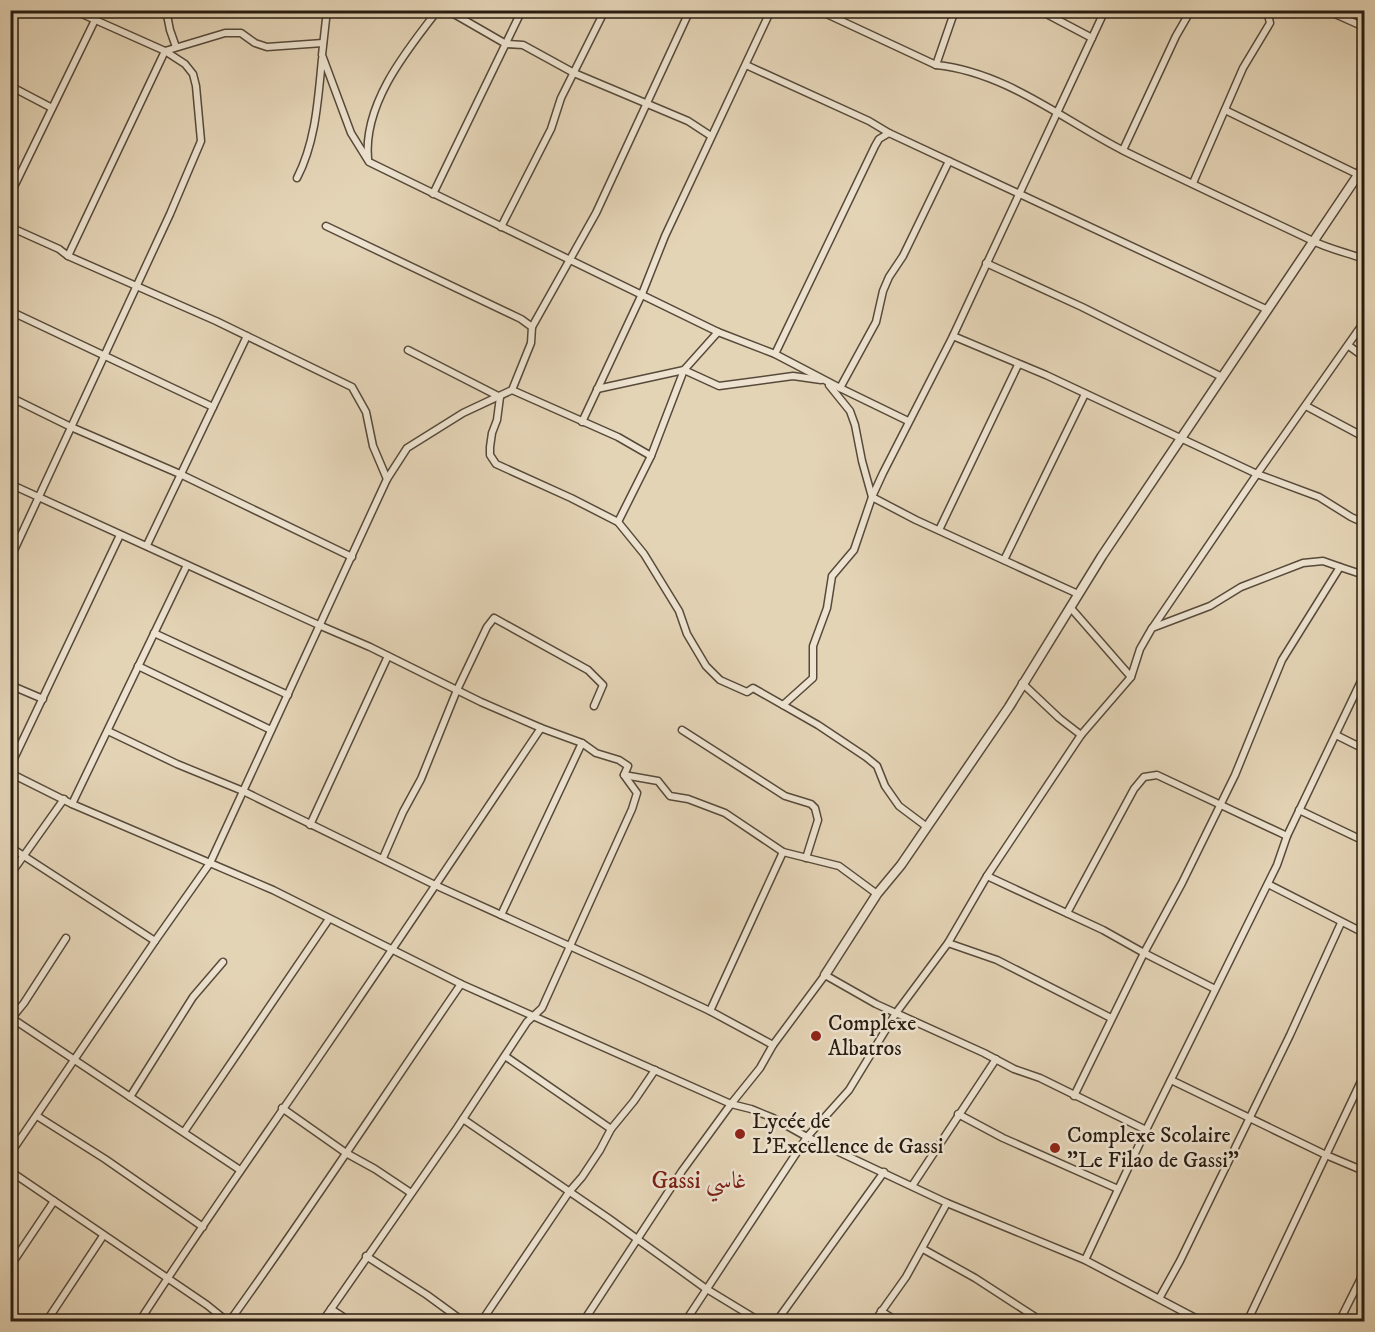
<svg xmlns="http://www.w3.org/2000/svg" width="1375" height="1332" viewBox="0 0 1375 1332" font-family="'IM FELL DW Pica',Amiri,serif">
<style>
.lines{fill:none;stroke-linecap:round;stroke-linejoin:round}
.minor-casing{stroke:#574a3a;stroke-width:9}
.tertiary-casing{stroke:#574a3a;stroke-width:11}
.minor{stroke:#ede3d0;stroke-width:6}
.tertiary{stroke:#ede3d0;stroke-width:8}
.poi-dot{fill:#8f2418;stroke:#ede3d0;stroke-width:2}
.labels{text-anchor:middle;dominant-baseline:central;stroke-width:5;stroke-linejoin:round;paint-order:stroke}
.poi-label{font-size:22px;fill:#281c11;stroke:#ede3d0;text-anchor:start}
.neighbourhood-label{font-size:24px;fill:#7a1f14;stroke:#ede3d0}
</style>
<rect width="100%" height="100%" fill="#e4d4b6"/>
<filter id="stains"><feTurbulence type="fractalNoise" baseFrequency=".00333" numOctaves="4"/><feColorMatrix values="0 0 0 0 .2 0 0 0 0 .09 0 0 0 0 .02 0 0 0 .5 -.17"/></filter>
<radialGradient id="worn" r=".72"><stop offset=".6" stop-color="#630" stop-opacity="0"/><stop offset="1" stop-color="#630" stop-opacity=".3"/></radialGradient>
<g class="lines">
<g class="minor-casing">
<g id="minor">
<path d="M166 10 170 30 176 47"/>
<path d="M327 10 322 55 351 133 369 162 718 332 775 354 840 388 908 421"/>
<path d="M447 10 506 44 523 45 574 73 688 121 711 136"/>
<path d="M818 10 936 65C1006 72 1063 120 1124 151 1187 182 1250 211 1313 241 1329 249 1348 253 1364 259"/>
<path d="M1039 10 1092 38"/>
<path d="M1326 10 1364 27"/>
<path d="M746 65 869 121 889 133"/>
<path d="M936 65 955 10"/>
<path d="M10 86 52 108"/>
<path d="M1225 110 1359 175"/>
<path d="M1123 150 1176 36 1191 10"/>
<path d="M368 159C363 104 406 51 438 10"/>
<path d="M297 178C316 141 318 99 322 59"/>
<path d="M1193 183 1243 68 1270 23 1267 10"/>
<path d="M433 194 522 10"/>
<path d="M10 195 95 20"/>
<path d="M326 226 521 319 532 327"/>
<path d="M10 227 59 249 68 256 216 321 352 387 366 412 373 446 387 479"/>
<path d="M501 227 551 129 561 98 605 10"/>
<path d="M68 256 165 51 225 33H241L255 43 267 47 323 43"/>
<path d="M986 263 1082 307 1222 377"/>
<path d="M10 311 213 407"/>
<path d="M953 336 1046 375 1257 474 1319 497 1351 517 1364 523"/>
<path d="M1349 346 1364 357"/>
<path d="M408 350 500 397"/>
<path d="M775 354 875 146 879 139 889 133 1268 310"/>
<path d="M829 385 850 411 855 425 862 461 872 497 916 520 1078 594"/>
<path d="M840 388 876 322 883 291 889 277 903 256 949 161"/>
<path d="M597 389 684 370 719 386 793 376 821 380"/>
<path d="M512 390 618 437 651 456"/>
<path d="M10 397 71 427 180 474 352 557"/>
<path d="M500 397 497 420 492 433 490 447V455L496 464 571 498 618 522 644 554 679 611 687 634 706 666 720 680 747 692 753 688 818 725 866 757 877 766 885 786 899 806 927 827"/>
<path d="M1306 406 1364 437"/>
<path d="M582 422 642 294 665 236 771 10"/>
<path d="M10 484 321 626 370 647 481 702 541 728 582 743 596 753 619 760 628 766 624 775 637 793 632 809 542 1008 527 1022 457 1128 322 1322"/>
<path d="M618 522 651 456 684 370 718 332"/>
<path d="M939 530 1018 365"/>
<path d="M147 545 247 336"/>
<path d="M10 559 170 214 201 141 196 86 193 74 185 64 165 51 73 10"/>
<path d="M1004 560 1085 394"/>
<path d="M1070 607 1131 677"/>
<path d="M1153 627 1257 474 1364 322"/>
<path d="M154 633 288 695"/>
<path d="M138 666 271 730"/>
<path d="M1022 683 1059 718 1081 735"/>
<path d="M10 685 43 699"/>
<path d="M783 705 813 678V646L827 608 832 576 854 550 872 497 883 473 953 336 1105 10"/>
<path d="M682 730 785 796 811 804 815 808 818 820 806 858"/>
<path d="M108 731 177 764 243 791 435 885 640 978 710 1011 773 1045"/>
<path d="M1336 735 1364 749"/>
<path d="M10 767 120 535"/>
<path d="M10 773 72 804 273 890 461 984 731 1104 751 1109 773 1118 807 1137 947 1203 1085 1260 1203 1322"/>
<path d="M624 775 658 781 670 796 688 799 725 813 783 852 839 866 877 894"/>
<path d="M72 804 187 565"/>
<path d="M1299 810 1364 841"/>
<path d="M310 825 388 656"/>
<path d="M10 847 155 941"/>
<path d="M383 858 403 812 421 779 457 690 487 627 494 618 588 670 603 685 594 706"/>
<path d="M10 875 64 799"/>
<path d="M987 876 1103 930 1144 953 1215 989"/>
<path d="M1268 884 1364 933"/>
<path d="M1067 913 1134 789 1144 777 1157 775 1287 836"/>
<path d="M501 915 582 743"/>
<path d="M948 943 997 960 1111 1018"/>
<path d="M710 1011 783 852"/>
<path d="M10 1017 240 1170"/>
<path d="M11 1019 24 1003 66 938"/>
<path d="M505 1056 611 1129"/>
<path d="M1171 1080 1326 1155 1364 1171"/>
<path d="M1074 1096 1144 953 1182 883 1235 775 1282 660 1340 567 1364 575"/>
<path d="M130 1097 193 997 223 962"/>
<path d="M282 1108 346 1153 375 1169 411 1193"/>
<path d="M958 1114 1003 1138 1118 1189"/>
<path d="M37 1116 105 1159 203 1227"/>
<path d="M463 1119 608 1218 705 1288 761 1322"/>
<path d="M184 1132 329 919"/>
<path d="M10 1154 155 941 210 863 387 479 407 448 463 413 512 390 531 343 532 327 596 213 690 10"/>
<path d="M10 1171 207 1305 228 1322"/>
<path d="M912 1186 996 1059"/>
<path d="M923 1249 975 1278 1043 1322"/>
<path d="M366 1256 427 1295 464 1322"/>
<path d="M15 1259 54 1201"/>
<path d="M1085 1260 1146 1130 1277 865 1287 836 1364 675"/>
<path d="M1160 1297 1180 1261 1290 1035 1341 923"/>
<path d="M331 1309 351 1322"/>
<path d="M881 1311 898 1322"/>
<path d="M46 1322 103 1236"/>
<path d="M139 1322C199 1229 263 1139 325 1048 398 942 469 835 541 728"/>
<path d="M229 1322C309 1211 384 1096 461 984"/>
<path d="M481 1322 569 1192 582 1177 600 1150 611 1129 634 1101 655 1070"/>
<path d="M583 1322 682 1171 731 1104 760 1068 773 1045 825 975 876 1004 984 1053 1014 1069 1040 1078 1146 1130"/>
<path d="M685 1322 807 1137 849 1090 896 1013 948 943 987 876 1081 735 1131 677 1140 649 1152 628 1210 606 1241 587 1303 563 1323 561 1340 567"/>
<path d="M776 1322 884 1172"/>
<path d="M874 1322 906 1277 947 1203"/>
<path d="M1247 1322 1364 1075"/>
<path d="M1339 1322 1364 1272"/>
</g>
</g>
<g class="tertiary-casing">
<path id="tertiary" d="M825 975 877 894 901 865 1009 707 1102 556 1364 166"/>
</g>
<use href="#minor" class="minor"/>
<use href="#tertiary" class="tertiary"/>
</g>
<g class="poi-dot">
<circle cx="816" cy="1036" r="6"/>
<circle cx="740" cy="1134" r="6"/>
<circle cx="1055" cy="1148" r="6"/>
</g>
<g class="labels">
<g class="poi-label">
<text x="828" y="1023">Complexe<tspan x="828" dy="25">Albatros</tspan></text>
<text x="752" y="1121">Lycée de<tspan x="752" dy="25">L'Excellence de Gassi</tspan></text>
<text x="1067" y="1135">Complexe Scolaire<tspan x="1067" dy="25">"Le Filao de Gassi"</tspan></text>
</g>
<g class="neighbourhood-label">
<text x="699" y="1181">Gassi غاسي</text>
</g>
</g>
<rect width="1375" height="1332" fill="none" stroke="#e4d4b6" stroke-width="36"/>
<rect x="12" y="12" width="1351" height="1308" fill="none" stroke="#281c11" stroke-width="3"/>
<rect x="18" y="18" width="1339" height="1296" fill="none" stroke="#281c11" stroke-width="1.5"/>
<rect width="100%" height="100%" filter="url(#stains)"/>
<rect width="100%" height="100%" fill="url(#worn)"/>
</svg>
